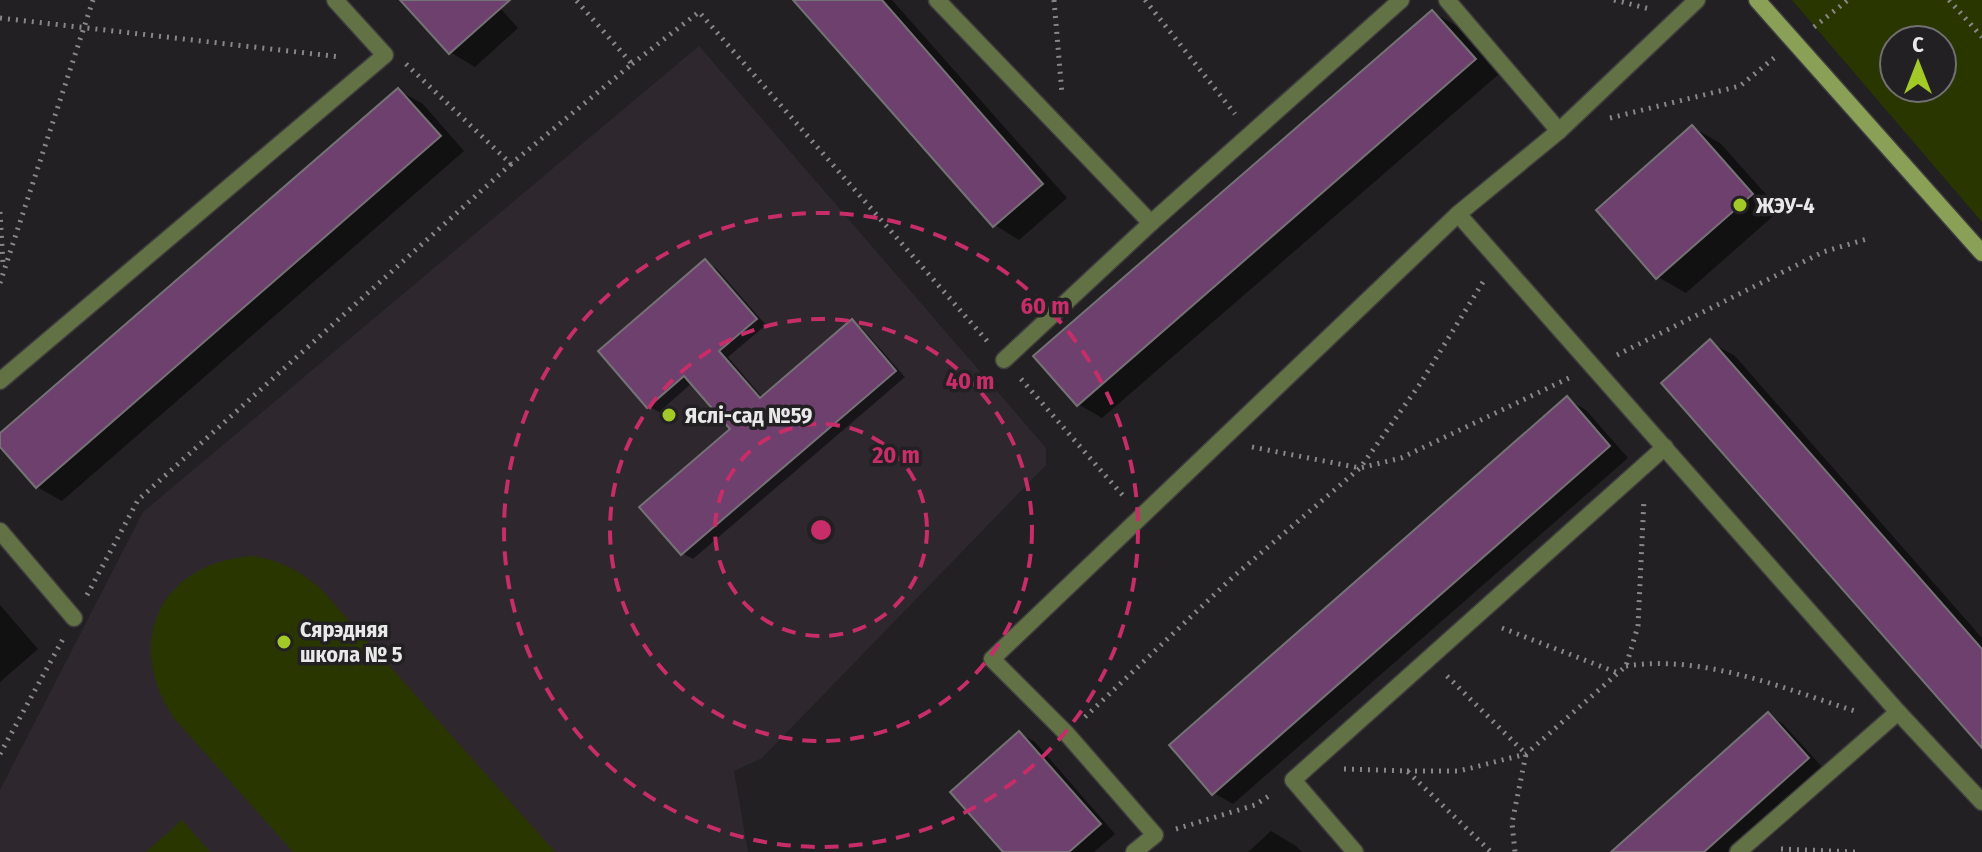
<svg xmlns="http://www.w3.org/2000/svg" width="1982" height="852" viewBox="0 0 1982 852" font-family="'Fira Sans Condensed',sans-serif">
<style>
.built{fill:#2e282e}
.green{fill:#293600;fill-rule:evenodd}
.shadow{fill:#0007}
.building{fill:#6e406e;stroke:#757275;stroke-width:2}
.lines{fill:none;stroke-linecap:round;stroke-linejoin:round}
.service-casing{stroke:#3e3c3e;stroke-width:19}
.secondary-casing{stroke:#3e3c3e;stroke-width:19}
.path{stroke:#898889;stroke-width:5;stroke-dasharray:2 6;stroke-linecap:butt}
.service{stroke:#637245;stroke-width:16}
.secondary{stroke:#89a056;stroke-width:16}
.ring{fill:none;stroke:#c62d69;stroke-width:4;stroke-dasharray:14 10}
.poi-dot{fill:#a2c928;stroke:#222022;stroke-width:3}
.labels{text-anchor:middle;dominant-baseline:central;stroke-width:7;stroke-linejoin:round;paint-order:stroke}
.poi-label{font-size:22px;font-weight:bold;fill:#eae9ea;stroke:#222022;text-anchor:start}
.centre{fill:#c62d69;stroke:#222022;stroke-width:4}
.ring-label{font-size:24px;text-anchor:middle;font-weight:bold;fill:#c62d69;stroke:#222022;stroke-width:7;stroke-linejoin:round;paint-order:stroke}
</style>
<rect width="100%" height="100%" fill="#222022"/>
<path class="built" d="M699 46 1046 448V465L762 758 734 771 748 852H0V790L143 512Z"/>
<g class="green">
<path d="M1792 0H1982V222ZM1942 40V88H1894V40Z"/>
<path d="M253 556C281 561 299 570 321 589L555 852H293L174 718C122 642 161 562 253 556Z"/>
<path d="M182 820 210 852H146Z"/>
</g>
<g class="shadow">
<path d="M403 0H493L518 28 475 67 450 52Z"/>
<path d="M796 0H892L1067 198 1019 240 995 225Z"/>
<path d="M1432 12 1457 26 1499 74 1102 418 1078 404Z"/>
<path d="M398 90 423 104 464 151 62 501 37 487 0 444V436Z"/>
<path d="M1692 127 1720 143 1780 210 1686 293 1658 277Z"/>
<path d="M705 262 716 268 766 325 728 357 763 398 852 322 862 328 905 377 693 559 682 553 733 430 692 383 659 412 648 406Z"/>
<path d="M1710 342 1735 356 1982 638V745Z"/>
<path d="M1567 399 1586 410 1628 458 1233 804 1214 793Z"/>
<path d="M0 605 38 649 0 682Z"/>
<path d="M1768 715 1783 724 1823 768 1729 852H1614Z"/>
<path d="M1020 734 1035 742 1115 834 1094 852H1006Z"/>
<path d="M1271 831 1296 846 1302 852H1248Z"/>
</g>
<g class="building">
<path d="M400 0H510L449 54Z"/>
<path d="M793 0H882L1043 184 993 227Z"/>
<path d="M1432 10 1476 59 1077 406 1033 356Z"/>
<path d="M398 88 441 136 36 488 0 447V433Z"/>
<path d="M1692 125 1753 194 1656 279 1596 210Z"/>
<path d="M705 259 757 319 719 351 760 398 852 319 896 371 681 555 639 507 730 429 684 376 647 408 598 351Z"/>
<path d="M1710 339 1982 649V748L1661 383Z"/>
<path d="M1567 396 1610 446 1212 795 1169 745Z"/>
<path d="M1768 712 1809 758 1704 852H1611Z"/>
<path d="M1019 731 1101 824 1069 852H1003L950 792Z"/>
</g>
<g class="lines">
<g class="service-casing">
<g id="service">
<path d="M937 0 1151 223 1004 360"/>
<path d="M1447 0 1559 131"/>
<path d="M1458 214 1898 712 1982 802"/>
<path d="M1151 223 1401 0"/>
<path d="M0 381 385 55 335 0"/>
<path d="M0 531 74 618"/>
<path d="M1134 852 1155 835 1067 734 992 659 1458 214 1559 131 1697 0"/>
<path d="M1355 852 1293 780 1665 447"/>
<path d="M1738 852 1898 712"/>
</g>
</g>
<g class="secondary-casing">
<path id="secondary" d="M1757 0 1982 253"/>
</g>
<g class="path">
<path d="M1054 0 1062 94"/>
<path d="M1145 0 1235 114"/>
<path d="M1614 0 1650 9"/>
<path d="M1949 0 1982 37"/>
<path d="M0 18 341 57"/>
<path d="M1814 27 1848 0"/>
<path d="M406 64 511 164 632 64 576 0"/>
<path d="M632 64 699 12 988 342"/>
<path d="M1610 118 1740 86 1774 58"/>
<path d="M0 212 3 264"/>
<path d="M0 283 93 0"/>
<path d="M1617 355 1823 252 1870 238"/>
<path d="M1021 379 1125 498"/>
<path d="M1252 447 1360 468 1401 458 1569 378"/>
<path d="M87 595 138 500 511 164"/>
<path d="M1502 628 1618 673"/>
<path d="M1626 666C1704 654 1785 689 1858 712"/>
<path d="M1447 676 1526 754 1512 823 1515 852"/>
<path d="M1085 717 1233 577 1360 468 1420 384 1483 282"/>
<path d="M0 754 63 639"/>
<path d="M1344 769 1407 771 1491 852"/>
<path d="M1407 771H1459L1526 754 1626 666 1638 626 1644 499"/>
<path d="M1176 829 1255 805 1272 794"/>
<path d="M1781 849 1856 852"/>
</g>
<use href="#service" class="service"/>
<use href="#secondary" class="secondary"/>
</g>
<g class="ring">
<circle cx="821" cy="530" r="106"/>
<circle cx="821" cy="530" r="211"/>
<circle cx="821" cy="530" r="317"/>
</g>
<g class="poi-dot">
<circle cx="1740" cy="205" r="8"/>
<circle cx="669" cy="415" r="8"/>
<circle cx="284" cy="642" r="8"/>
</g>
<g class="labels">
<g class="poi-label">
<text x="1756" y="205">ЖЭУ-4</text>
<text x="685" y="415">Яслі-сад №59</text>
<text x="300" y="629">Сярэдняя<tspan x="300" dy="25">школа № 5</tspan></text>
</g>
</g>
<circle cx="821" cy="530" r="12" class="centre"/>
<g class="ring-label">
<text x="1045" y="314">60 m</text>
<text x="970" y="389">40 m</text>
<text x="896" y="463">20 m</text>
</g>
<g transform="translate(1918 64)"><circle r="38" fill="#222022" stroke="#727072" stroke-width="2"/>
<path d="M0-6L14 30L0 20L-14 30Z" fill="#a2c928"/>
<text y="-12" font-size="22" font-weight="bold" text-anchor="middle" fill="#eae9ea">С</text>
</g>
</svg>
